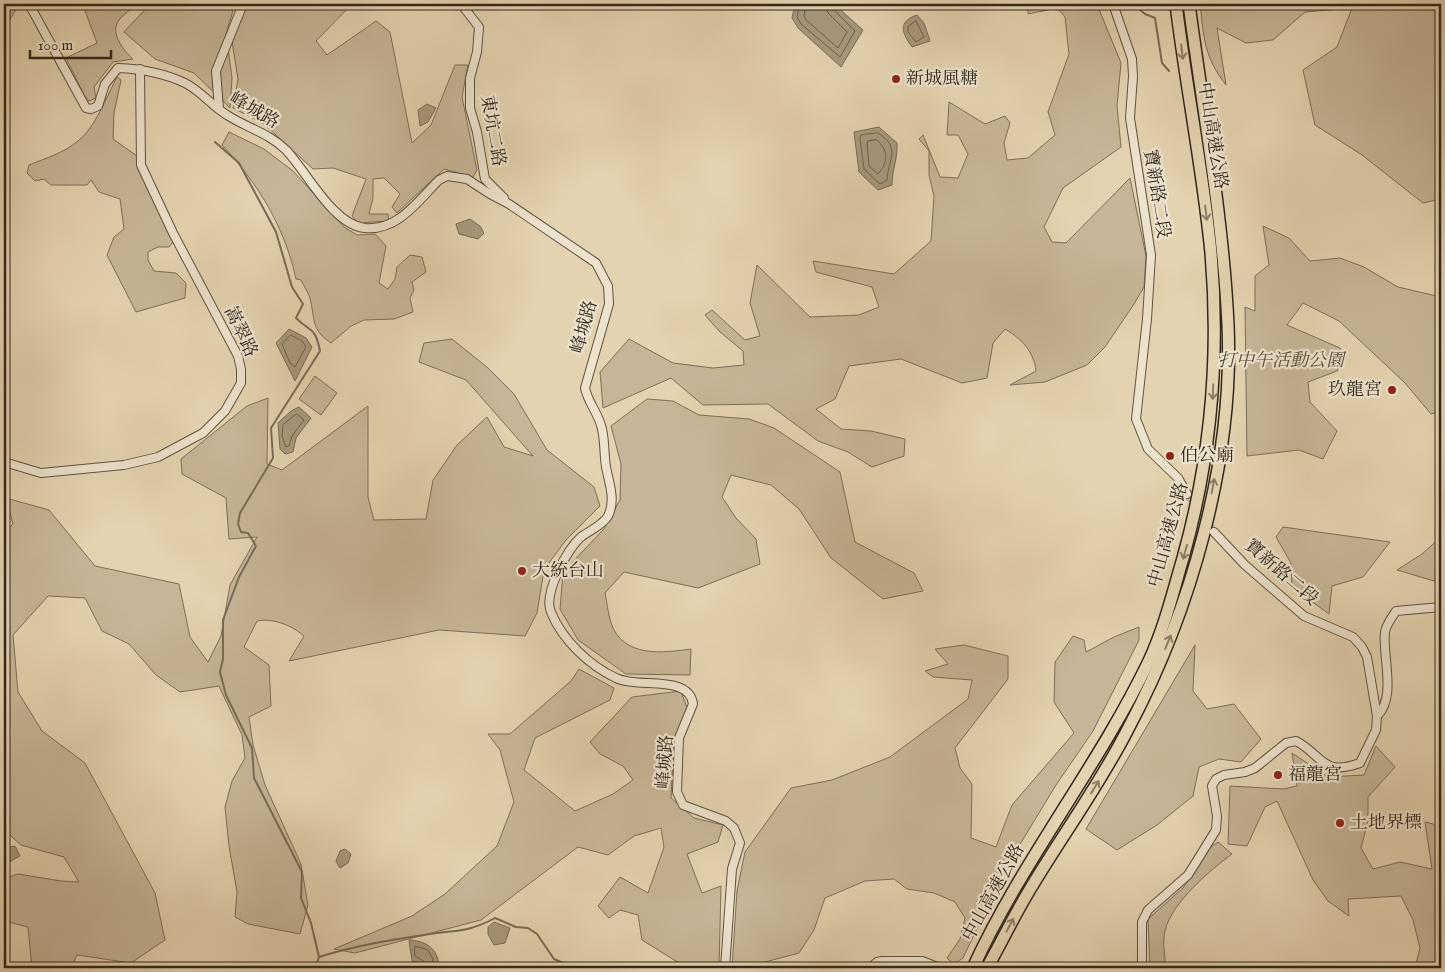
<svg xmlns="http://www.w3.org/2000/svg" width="1445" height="972" viewBox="0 0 1445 972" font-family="'IM FELL English','Noto Serif TC',serif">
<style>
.green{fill:#c6b697;stroke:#7c6f59}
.water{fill:#a7997d;stroke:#786c56}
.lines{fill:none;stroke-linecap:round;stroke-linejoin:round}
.shore{stroke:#6c604c;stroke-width:1}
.stream{stroke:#786c56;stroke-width:2}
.minor-tunnel{stroke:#c0b192;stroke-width:8;stroke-dasharray:8 4;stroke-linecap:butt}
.minor-casing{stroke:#5e5340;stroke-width:10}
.highway-casing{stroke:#31281b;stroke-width:14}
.minor{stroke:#ede2cc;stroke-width:8}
.highway{stroke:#e4d3b0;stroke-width:11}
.oneway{stroke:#8a7e66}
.poi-dot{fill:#8f2418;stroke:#ede2cc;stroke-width:2}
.labels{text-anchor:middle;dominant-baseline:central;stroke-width:4.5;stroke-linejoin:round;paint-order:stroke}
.poi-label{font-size:18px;fill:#31281b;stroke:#ede2cc;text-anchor:start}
.street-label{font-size:18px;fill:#31281b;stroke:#ede2cc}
.park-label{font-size:18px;font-style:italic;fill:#564c3a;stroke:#ede2cc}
</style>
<rect width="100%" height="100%" fill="#e4d3b0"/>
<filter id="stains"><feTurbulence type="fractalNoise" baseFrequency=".004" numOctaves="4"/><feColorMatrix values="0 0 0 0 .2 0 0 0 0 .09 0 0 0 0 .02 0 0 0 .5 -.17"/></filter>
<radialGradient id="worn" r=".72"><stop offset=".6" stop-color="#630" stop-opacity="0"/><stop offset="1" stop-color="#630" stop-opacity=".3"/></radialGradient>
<g class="green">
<path d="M4 4H19L4 30Z"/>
<path d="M75 4H137C131 9 124 14 119 20 109 33 124 51 133 59L113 62 94 87 96 98 89 101 84 95 66 58 97 43 84 8Z"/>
<path d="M150 4H235L226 34 232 78 230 108 194 73 155 59 124 32Z"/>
<path d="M249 4H352L316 41 327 55 376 21 390 32 412 143 431 125 455 65H468L462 97 477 170 473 177 444 169 397 213 392 207 400 194 384 178 373 179V198L369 214H388L389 221 358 223 352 216 366 179 333 168 313 169 264 124 233 108 238 79 231 35Z"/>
<path d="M1036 4H1097L1121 63 1117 106 1121 147 1063 188 1044 227 1052 242 1066 243 1130 178 1146 256 1144 287 1134 304 1105 347 1087 365 1045 382 1010 385 1036 371C1034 352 1022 339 1005 329L993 343 987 378 962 383 901 359 849 366 835 399 816 409 841 429 871 431 905 439 904 456 872 467 848 452 818 441 768 404 703 405 671 378 603 408 600 372 629 339 673 363 713 368 744 365 743 351 720 332 705 315 712 310 745 340 760 336 750 303 757 265 810 317 859 315 879 307 872 287 816 272 813 261 894 274 931 241 934 196 929 175V151L919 139 923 135 940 177 958 178 968 154 958 135H947L949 102 985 124 1005 116 1010 123 1004 143 1007 160 1028 158 1055 135 1048 112 1069 54 1065 17 1057 8 1028 14V9Z"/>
<path d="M1200 4H1441V199L1423 203 1362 155 1315 125 1303 70 1337 47 1352 8 1305 12 1273 40 1246 43 1217 28 1226 85C1204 57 1204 38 1200 4Z"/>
<path d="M117 77 121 80 114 113 113 139 137 156 173 242 169 247H158L148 252V260L154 271 176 273 186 283 185 298 136 312 107 255 114 237 124 229 120 199 99 192 91 180 87 185H51L44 179 35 181 27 173 29 165C46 158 64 153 78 141 95 128 107 96 117 77Z"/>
<path d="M229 132 264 149 293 171 344 227 357 235 375 234 386 246 379 283 388 289 395 279 397 267 410 255 422 257 426 272 412 282 414 290 410 298 413 312 394 319 364 320 351 326 331 343C311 330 315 319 310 298 308 292 304 286 301 280L296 279C285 228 258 183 222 145Z"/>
<path d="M1263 226 1289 238 1310 261 1340 258 1364 267 1398 287 1441 297V411L1431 414 1405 383 1339 321 1303 303 1287 325 1340 348 1344 356 1337 371 1308 382 1310 402 1337 431 1323 459 1299 450 1247 456 1245 307 1255 311V276L1269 265Z"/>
<path d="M452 339 488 368 514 394 547 450 594 487 600 506 566 540 544 570 537 613 525 636 439 630 289 661 304 636C291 625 274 618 257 621L244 647 269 665 271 706 249 717 253 745 265 785 301 864 308 905 300 934 248 924 235 917 237 892 229 846 225 807 232 781 245 758 242 735 219 686 180 692 156 675 129 644 102 631 85 598 48 596 13 635 18 692 42 731 85 763 155 893 165 940 131 963 77 955 71 968H32L28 927 4 921V879L18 874 61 881 79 882 64 857 21 845 4 830V533L13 524 6 498 49 510 95 566 179 584 190 637 208 662 221 636 230 585 257 537 229 539 226 498 182 474 181 459 247 406 268 398 267 464 282 470 368 406V497L374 520 426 519 433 480 457 445 487 417 504 447 533 456 466 380 419 362 424 343Z"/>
<path d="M315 376 337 393 321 415 299 399Z"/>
<path d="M647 399 673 401 699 415 749 419 774 428 840 472 855 542 914 573 923 591 883 599 831 558 799 509 771 485 731 475 722 497 736 518 756 539 760 564 698 588 624 572 605 593C607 603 608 613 611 623 623 658 663 653 691 649L690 675 626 674 578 640 560 609 563 572 604 529 620 500 621 464 611 426Z"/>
<path d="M1283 527 1390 542 1363 577 1332 586 1329 614 1292 587 1291 563 1276 537Z"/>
<path d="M1441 537V576L1434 581 1397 570 1422 554Z"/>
<path d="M1139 627V640L1093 731 1056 785 1008 864 963 958 954 964 947 958 960 939 965 918 955 902 934 893 907 889 894 879 865 881 825 898 814 930 799 953 765 962 766 968H732L737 891 745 852 791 788 832 780 890 757 968 699 972 680 933 677 925 671 948 664 935 649 964 645 1008 656V679L955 748 960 768 972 784 971 838 996 847 1012 805 1074 733 1054 702 1055 662 1073 636 1084 640 1086 652 1114 637Z"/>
<path d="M1195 645 1193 691 1207 709 1234 704 1261 739 1241 762 1219 759 1199 767 1193 796 1157 825 1117 850 1086 829Z"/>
<path d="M579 669 614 688 610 700 535 738 524 770 575 811 613 794 633 780 623 766 600 754 590 742 632 697 681 691 687 708 674 740 671 798 694 818 723 825 718 842 687 854 702 893 721 886 719 968H687L642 940 638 915 620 910 609 918 598 906 620 877 648 893 664 847 661 828 634 836 608 855 578 847 481 920 355 953 334 949 412 916 445 894 497 846 514 802 500 750 488 734H510L571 681Z"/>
<path d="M1376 746 1395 767 1368 797V821L1361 848 1373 869 1400 862 1432 869 1425 822 1441 826V907L1437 916 1439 948 1441 947V968H1415L1420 948 1413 920 1401 896 1348 899 1349 916 1328 901 1313 880 1277 801 1265 807 1247 846 1228 844 1230 786 1283 789 1297 786 1292 753 1328 777 1364 775Z"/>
<path d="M1218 842 1232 854C1209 871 1166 907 1164 937 1163 947 1165 958 1166 968H1150L1148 919 1183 888 1211 847Z"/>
</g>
<g class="water">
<path d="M795 4H834L863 30 841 67 798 28 792 18Z"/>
<path d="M917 15 924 23 930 41 912 47C902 33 897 22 917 15Z"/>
<path d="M427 104 436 108 428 122 420 126 418 110Z"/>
<path d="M879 127 897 143C898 158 892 170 892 185L878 190 859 172 854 132Z"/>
<path d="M470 219 480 226 484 233 478 239 459 234 456 224Z"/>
<path d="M289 329 306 338 312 347 295 381 276 343Z"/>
<path d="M299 407 311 418 296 438 293 452 285 454 280 449 278 423 291 411Z"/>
<path d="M15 846 20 856 4 865V848Z"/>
<path d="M345 849 351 854 348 863 340 868 336 861 340 851Z"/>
<path d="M494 922 510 928 505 943 494 945 488 934V927Z"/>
<path d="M409 940C426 941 437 948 439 965L435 968H424L420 963 412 961Z"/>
</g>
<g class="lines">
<g class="shore">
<path d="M800 4 797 17 801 24 840 57 855 31 833 9 831 4"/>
<path d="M806 4 804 16 806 20 838 48 847 32 828 13 825 4"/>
<path d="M916 21 924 37 916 42 908 32V27Z"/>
<path d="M878 133C902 148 888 159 887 180L880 184 864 169 860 138 861 135Z"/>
<path d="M877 140C888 150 889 162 878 174L869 166 867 143 868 141Z"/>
<path d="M291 335 302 341 306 347 295 367 290 363 282 344Z"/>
<path d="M297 414 304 420 292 436 289 446 286 447 282 436 283 425Z"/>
<path d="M415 946 428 950 433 959 431 966 415 956Z"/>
</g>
<g class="stream">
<path d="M1133 4 1145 14 1155 18 1162 63 1169 71"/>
<path d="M215 142 239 163 276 232 292 287 303 304 296 318C311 333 315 326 320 351L271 428 273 458 240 513 238 524 241 532 248 533 256 546 239 577 223 620V659L220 672 226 695 252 748 254 778 302 872 301 898 311 923 319 957 315 968"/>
<path d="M319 957C353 946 389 940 424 935 453 930 468 933 495 918L516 927 528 928 537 934 554 959 570 966"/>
</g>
<path class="minor-tunnel" d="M1187 494 1214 532"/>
<g class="minor-casing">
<g id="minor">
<path d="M29 4 86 108 91 109 98 106 105 84 118 68C141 69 164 73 185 83 201 91 212 106 227 115 247 128 269 133 286 150 307 172 333 225 365 228 398 231 418 201 439 180L447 176 467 179 490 194 509 204 596 263 608 286 609 304 585 388C588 403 599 414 602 429 605 442 604 455 606 467 609 483 616 500 608 516 602 526 590 530 581 537 567 549 543 594 551 612 562 640 590 666 616 678 638 689 689 674 693 704L679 738 677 792 683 805 726 821 734 828 740 843 732 869 725 968"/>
<path d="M473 4 465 9 479 27 477 52 470 78V108L477 132 485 179 504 198"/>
<path d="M1113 4 1132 59 1133 76 1130 118 1151 255 1147 319 1136 419 1148 449 1178 478 1187 494"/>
<path d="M219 109 216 71 243 4"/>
<path d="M4 462 41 473 124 465 158 457 203 433 225 411 241 383V369L238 356 173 233 141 165 140 69"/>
<path d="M1377 716C1397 697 1382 656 1385 632 1386 625 1392 617 1396 611L1441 607"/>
<path d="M870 968 877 962 882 961H922L940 968"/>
<path d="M1140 968 1142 962V922L1148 910 1188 875 1216 830 1217 816 1212 786 1216 779 1224 775 1245 772 1255 768 1286 743 1296 741C1323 755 1321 777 1360 763L1376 730 1377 716 1367 657 1362 647 1353 637 1304 616 1245 565 1214 532"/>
</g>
</g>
<g class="highway-casing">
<g id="highway">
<path d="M973 968C1022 861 1098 767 1149 661 1164 629 1173 592 1183 558 1211 458 1220 357 1211 253 1203 170 1186 87 1176 4"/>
<path d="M987 968C1001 943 1014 916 1029 891 1061 837 1099 786 1128 729 1191 611 1234 460 1228 325 1223 217 1203 110 1189 4"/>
</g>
</g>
<use href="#minor" class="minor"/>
<use href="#highway" class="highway"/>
</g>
<defs><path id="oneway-shaft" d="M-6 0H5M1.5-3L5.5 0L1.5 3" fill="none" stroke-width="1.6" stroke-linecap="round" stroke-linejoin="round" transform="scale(1.25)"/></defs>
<g class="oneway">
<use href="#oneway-shaft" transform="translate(1182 52) rotate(83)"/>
<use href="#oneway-shaft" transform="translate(1206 213) rotate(83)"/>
<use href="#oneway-shaft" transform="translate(1213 392) rotate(92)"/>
<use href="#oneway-shaft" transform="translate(1213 486) rotate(-79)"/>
<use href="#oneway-shaft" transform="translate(1185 552) rotate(106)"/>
<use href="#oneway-shaft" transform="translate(1168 642) rotate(-68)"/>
<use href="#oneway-shaft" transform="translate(1095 787) rotate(-58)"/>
<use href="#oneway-shaft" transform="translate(1010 925) rotate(-62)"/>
</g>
<g class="poi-dot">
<circle cx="896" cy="79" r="5"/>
<circle cx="1392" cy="390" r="5"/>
<circle cx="1170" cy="456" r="5"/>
<circle cx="522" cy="571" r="5"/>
<circle cx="1278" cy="775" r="5"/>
<circle cx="1340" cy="823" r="5"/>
</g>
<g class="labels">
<g class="poi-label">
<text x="906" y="79">新城風糖</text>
<text x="1382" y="390" text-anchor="end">玖龍宮</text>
<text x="1180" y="456">伯公廟</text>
<text x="532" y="571">大統台山</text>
<text x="1288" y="775">福龍宮</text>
<text x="1350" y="823">土地界標</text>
</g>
<g class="street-label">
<text transform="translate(254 111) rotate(30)">峰城路</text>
<text transform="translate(492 131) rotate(80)">東坑二路</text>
<text transform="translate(1212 136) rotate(81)">中山高速公路</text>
<text transform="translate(1156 194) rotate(81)">寶新路二段</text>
<text transform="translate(585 327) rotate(-75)">峰城路</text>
<text transform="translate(240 332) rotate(65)">嵩翠路</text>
<text transform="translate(1169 535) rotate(-75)">中山高速公路</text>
<text transform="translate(1281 573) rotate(41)">寶新路二段</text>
<text transform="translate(666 762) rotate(-86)">峰城路</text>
<text transform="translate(994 893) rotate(-61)">中山高速公路</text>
</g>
<g class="park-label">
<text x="1281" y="361">打中午活動公園</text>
</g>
</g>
<rect width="1445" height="972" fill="none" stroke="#e4d3b0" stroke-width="20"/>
<rect x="5" y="5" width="1435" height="962" fill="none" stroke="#31281b" stroke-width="2.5"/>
<rect x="10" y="10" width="1425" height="952" fill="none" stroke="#31281b"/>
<path d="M30 50v8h81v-8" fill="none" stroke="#31281b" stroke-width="2.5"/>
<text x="38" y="50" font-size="15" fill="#31281b" stroke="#ede2cc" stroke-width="4" paint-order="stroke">100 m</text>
<rect width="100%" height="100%" filter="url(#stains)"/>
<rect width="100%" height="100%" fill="url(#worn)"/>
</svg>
